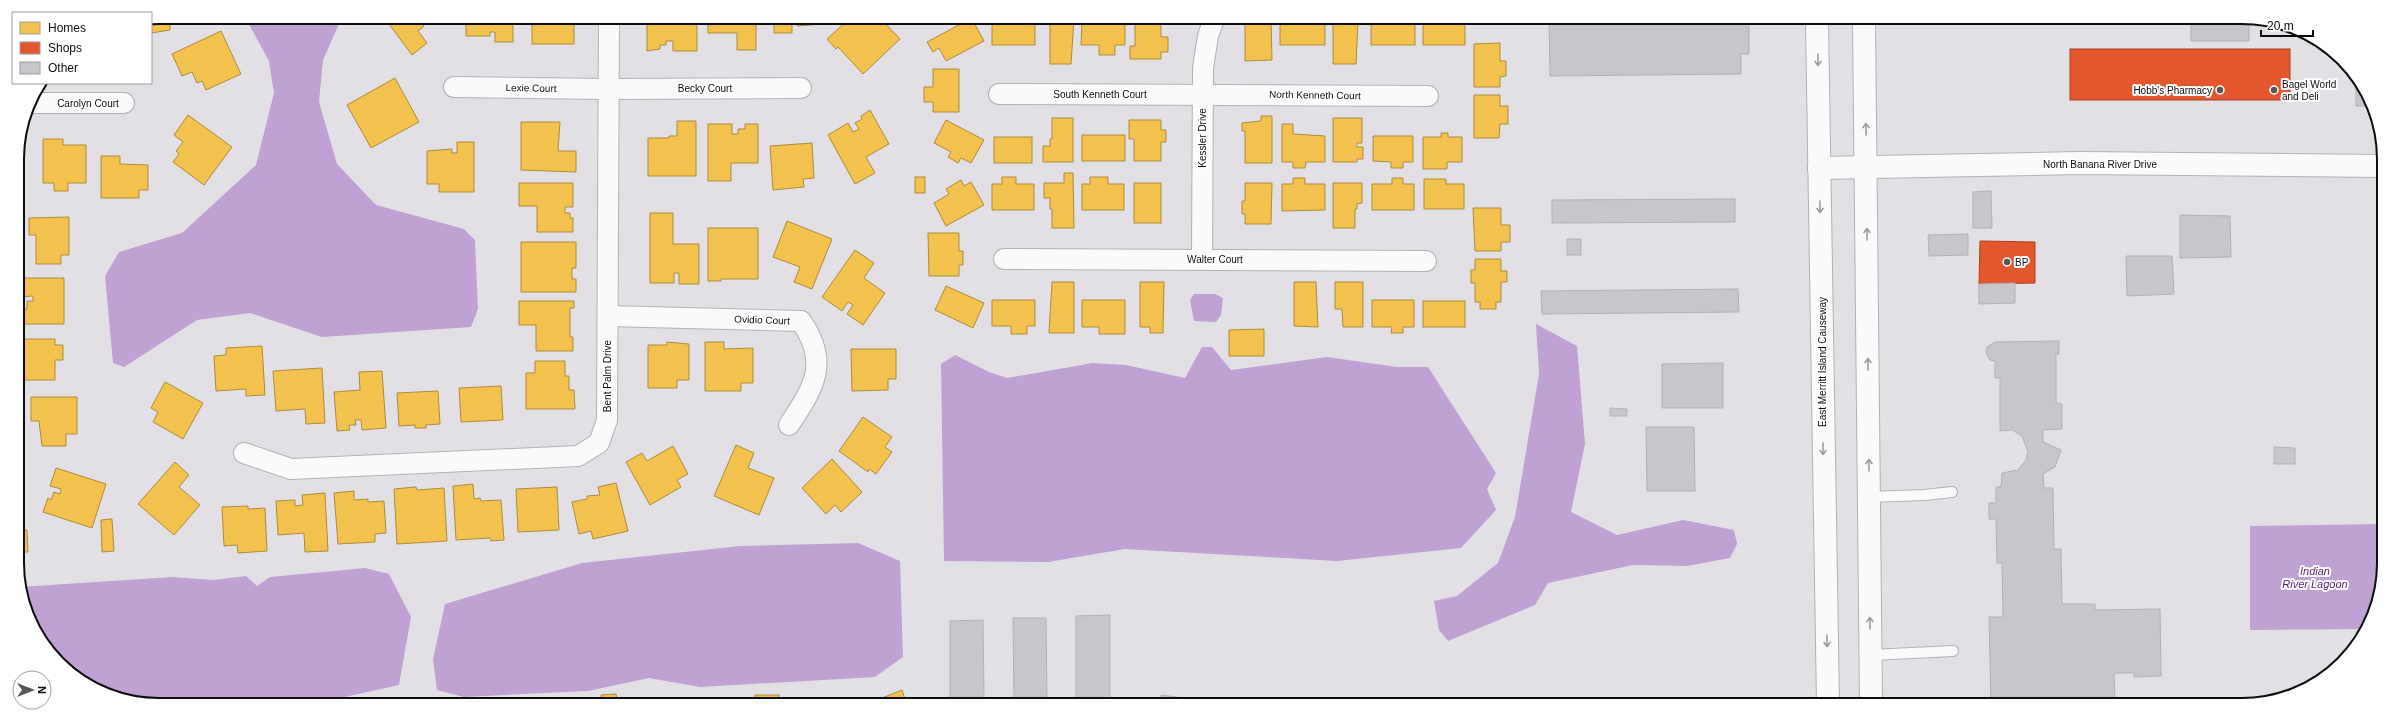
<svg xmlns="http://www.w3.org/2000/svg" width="2401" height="722" viewBox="0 0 2401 722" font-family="Helvetica,sans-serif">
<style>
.water{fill:#bfa1d4}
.homes{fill:#f2c14e;stroke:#ad8b3b}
.shops{fill:#e4572e;stroke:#a44024}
.building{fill:#c8c6ca;stroke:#b3b1b5}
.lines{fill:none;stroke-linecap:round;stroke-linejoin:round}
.lane-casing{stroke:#b2b0b3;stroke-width:12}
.street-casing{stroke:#b2b0b3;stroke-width:22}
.secondary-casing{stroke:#b2b0b3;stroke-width:24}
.primary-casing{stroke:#b2b0b3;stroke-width:24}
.lane{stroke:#fbfafb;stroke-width:10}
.street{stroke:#fbfafb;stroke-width:20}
.secondary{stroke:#fbfafb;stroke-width:22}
.primary{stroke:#fbfafb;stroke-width:22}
.oneway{stroke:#9c9b9c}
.poi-dot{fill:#585659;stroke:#fff;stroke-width:1.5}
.labels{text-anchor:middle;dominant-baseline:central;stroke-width:4;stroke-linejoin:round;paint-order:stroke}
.poi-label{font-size:10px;fill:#0d0c0e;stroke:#fff;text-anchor:start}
.street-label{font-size:10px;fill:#0d0c0e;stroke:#fff}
.water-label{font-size:11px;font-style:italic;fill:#551f73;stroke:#fff}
.rim{fill:none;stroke:#0d0c0e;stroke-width:2}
</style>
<rect width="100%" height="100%" fill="#e3e0e5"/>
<g class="water">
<path d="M245 17H342L323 60 319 102 337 164 376 205 464 229 475 240 478 309 471 327 322 337 250 313 197 320 124 367 113 363 105 276 119 252 182 233 256 165 274 93 269 61Z"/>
<path d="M1194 294H1215L1223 298 1221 315 1216 322 1194 321 1190 300Z"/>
<path d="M1536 324 1577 346 1585 444 1571 512 1617 535 1683 520 1734 530 1737 544 1730 558 1687 566 1633 565 1548 583 1535 605 1448 641 1439 630 1434 601 1457 596 1498 563 1515 517 1539 374Z"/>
<path d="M1202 347H1212L1231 370 1327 357 1397 367H1428L1496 473 1487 489 1496 510 1461 548 1337 561 1125 549 1048 562 944 561 941 364 955 355 989 372 1007 378 1093 363 1126 365 1185 378Z"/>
<path d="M2380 524 2379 600 2367 629 2250 630V526Z"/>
<path d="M858 543 900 561 903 657 875 677 700 687 649 678 588 691 464 697 437 690 433 659 445 604 582 563 740 546Z"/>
<path d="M365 568 389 574 411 617 399 685 340 698 307 701 122 700 58 663 32 626 20 591V587L172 577 213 580 246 576 257 586 270 577Z"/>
</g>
<g class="homes">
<path d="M159 17H170V30L151 33V19Z"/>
<path d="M387 18H431L422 24 424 26 418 31 427 43 412 55 386 20Z"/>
<path d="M466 18H513V42H495V32H490V36H466Z"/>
<rect x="532" y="18" width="42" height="26"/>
<path d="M647 18H697V51H673V41H666V45H660V49L647 51Z"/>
<path d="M708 18H756V50H737V33H708Z"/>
<path d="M774 18H822V24L797 26V23H792V33H774Z"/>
<path d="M849 19H881L900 39 863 74 838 47 836 49 827 39Z"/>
<path d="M970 19H972L984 41 946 61 939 48 933 52 927 42Z"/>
<rect x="992" y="19" width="43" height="26"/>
<path d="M1050 19H1074L1071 64H1050Z"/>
<path d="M1082 19H1125V45H1115V55H1099V45H1081Z"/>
<path d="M1135 19H1161V37H1168V52H1161V59H1130V46H1135Z"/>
<path d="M1245 19 1271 20 1272 60 1245 61Z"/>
<rect x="1280" y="20" width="45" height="25"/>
<rect x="1371" y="20" width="44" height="25"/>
<rect x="1423" y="20" width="42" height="25"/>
<path d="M1333 22H1358L1356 64H1333Z"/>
<path d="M221 31 241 74 206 90 202 81 197 83 192 72 182 76 172 54Z"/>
<path d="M1500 43V61H1506V76L1500 77V87H1474V44Z"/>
<path d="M933 69H959V112H933V102H924V87H933Z"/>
<path d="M395 78 419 122 371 148 347 105Z"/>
<path d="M1474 95H1500V106H1508V124H1500L1499 138H1474Z"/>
<path d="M870 110 889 144 866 157 875 173 855 184 828 135 848 123 853 132 859 129 855 123 862 119 861 116Z"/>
<path d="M188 115 232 147 204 185 173 162 179 154 176 151 183 142 174 135Z"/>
<path d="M1261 116H1272V163H1245V131H1242V123L1261 121Z"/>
<path d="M1052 118H1073V162H1043V146H1050V139H1052Z"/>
<path d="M1333 118H1362V143H1357V147H1363V159H1357V162H1333Z"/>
<path d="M946 120 984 140 971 163 961 158 958 163 948 157 951 152 934 143Z"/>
<path d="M1129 120H1161V130H1166V142H1161V161H1134V139H1129Z"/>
<path d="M677 121H696V176H648V138H669V136H677Z"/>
<path d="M521 122H560L558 151H576V172L521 170Z"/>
<path d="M708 124H732V134H738V129H745V124H758V163H731V181H708Z"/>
<path d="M1282 124H1293V134L1325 136V162H1306L1305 168H1293V162H1282Z"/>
<path d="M1441 133H1448V137H1462V162H1447V169H1423V137H1441Z"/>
<rect x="1082" y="135" width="43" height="26"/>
<path d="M1373 136H1413V162H1403V168H1391V162L1373 161Z"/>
<rect x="994" y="137" width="38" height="26"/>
<path d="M43 139H63V145H86V183H68V191H54V183H43Z"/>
<path d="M457 142H474V192H439V184H427V151L452 149V153H457Z"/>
<path d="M812 143 814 178 803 179 804 187 773 190 770 146Z"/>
<path d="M101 156H120V164L148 165V190H139V198H101Z"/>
<path d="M1064 173H1073L1074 228H1052V209H1050V198H1044V183H1064Z"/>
<rect x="915" y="177" width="10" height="16"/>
<path d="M1002 177H1016V184H1034V210H992V184H1002Z"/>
<path d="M1090 177H1108V184H1124V210H1082V184H1090Z"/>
<path d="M1293 178H1305V184H1325V210L1282 211V184H1293Z"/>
<path d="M1392 178H1403V184H1414V210H1372V184H1392Z"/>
<path d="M1424 179H1446V184H1464V209H1424Z"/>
<path d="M961 180 964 186 971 182 984 205 946 226 934 203 949 194 946 189Z"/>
<path d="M519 183H573V207H565V213H570V218H573V232H537V206H519Z"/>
<rect x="1134" y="183" width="27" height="40"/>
<path d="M1245 183H1272L1271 224H1245V214H1242V201H1245Z"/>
<path d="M1333 183H1362V203L1357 204V209H1355V228H1333Z"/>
<path d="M1473 208H1501V225H1510V242H1501V251H1475Z"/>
<path d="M650 213H673V244H699V284H679V273H674V283H650Z"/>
<path d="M69 217V255H61V264H36V235H29V218Z"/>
<path d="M787 221 832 239 812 289 794 282 800 267 773 257Z"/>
<path d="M708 228H758V279H721V281H708Z"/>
<path d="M928 233H959V251H963V265H959V276H929Z"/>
<path d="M521 242H576V268H572V279H576V292H521Z"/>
<path d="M855 250 874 263 864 278 885 293 863 325 847 314 853 305 848 302 842 311 822 297Z"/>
<path d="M1475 259H1501V271H1507V282H1501V302H1496V309H1480V302H1475V283H1471V270H1475Z"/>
<path d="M21 278H64V324H20V309H27V301H33V296L21 297Z"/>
<path d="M1052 282H1074V333H1049Z"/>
<path d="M1140 282H1164L1163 333H1150V327H1140Z"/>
<path d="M1294 282H1316L1318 327 1294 326Z"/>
<path d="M1335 282H1363V327H1343L1342 309H1335Z"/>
<path d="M946 286 984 303 973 328 935 310Z"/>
<path d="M992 300H1035V326H1027V334H1011V326H992Z"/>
<path d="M1082 300H1125V334H1099V327H1082Z"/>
<path d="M1372 300H1414V327H1403V333H1391L1392 327H1372Z"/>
<path d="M519 301H574V308H570V337H573V351H536V325H519Z"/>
<rect x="1423" y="301" width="42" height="26"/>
<path d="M1264 329V356H1229V330Z"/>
<path d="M22 339H55V345H63V360H55V380H19L18 361H22Z"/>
<path d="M667 342 689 344V380H677V388H648V345H667Z"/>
<path d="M705 342H724V349L753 348V383H741V391H705Z"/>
<path d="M262 346 265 395 246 396V389L216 391 214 356 226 355V348Z"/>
<path d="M851 349H896V379H888V390L852 391Z"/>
<path d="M535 361H565V376H569V390H574L575 409H526V373H535Z"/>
<path d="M322 368 325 423 306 424 305 409 276 411 273 371Z"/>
<path d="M382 371 386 428 362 430 361 420H355L356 425H349L350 430 337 431 334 392 360 390 359 372Z"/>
<path d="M165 382 203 403 183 439 153 422 158 412 151 408Z"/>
<path d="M501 386 503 420 461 422 459 388Z"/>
<path d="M438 391 440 424 426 425V428H415V425L399 426 397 393Z"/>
<path d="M31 397H77V434H66V446H42L39 421H31Z"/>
<path d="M863 417 892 437 885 447 892 452 876 474 869 469 868 472 839 451Z"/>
<path d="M736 445 754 453 748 468 774 478 759 515 714 496Z"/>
<path d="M673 446 688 474 677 480 681 487 650 505 626 462 642 453 647 461Z"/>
<path d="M832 459 862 492 841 512 835 505 826 514 802 488Z"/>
<path d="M175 462 189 475 179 487 200 505 174 535 138 504Z"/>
<path d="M56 468 106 484 92 528 43 512 48 498 51 500 54 492 60 494 61 489 50 486Z"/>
<path d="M616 483 628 531 593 539 591 531 579 534 572 502 587 499V496L600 495 598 487Z"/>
<path d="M473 484 474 499 480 498 481 501 501 500 504 540 491 541 490 538 456 540 453 486Z"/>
<path d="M416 487 417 490 444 488 447 541 397 544 394 489Z"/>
<path d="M557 487 559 530 518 532 516 489Z"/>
<path d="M354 491V500L368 499V502L384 501 386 533 375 534V542L338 544 334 493Z"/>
<path d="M325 493 328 551 305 552 304 533 278 535 276 501 295 500V506L303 505 302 495Z"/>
<path d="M248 506V509L265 508 267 551 238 553 237 545 224 546 222 507Z"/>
<path d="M112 519 114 551 102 552 101 520Z"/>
<path d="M19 530H27L28 552H19Z"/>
<path d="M902 690 906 702H872Z"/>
<path d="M616 694 617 701H601V695Z"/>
<rect x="755" y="695" width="24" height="7"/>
</g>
<g class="shops">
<rect x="2070" y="49" width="220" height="51"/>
<path d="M1980 241 2035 242V283L1979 284Z"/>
</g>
<g class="building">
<path d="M1549 20 1749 21V54H1741V74L1550 76Z"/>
<path d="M2191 24 2249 25V41H2191Z"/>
<path d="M2356 77 2369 96 2374 110H2371V106H2356Z"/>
<path d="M1991 191 1992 228H1973V192Z"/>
<path d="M1735 199V222L1552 223V200Z"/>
<path d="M2180 215 2230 216 2231 257 2180 258Z"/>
<path d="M1968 234V255L1929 256 1928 235Z"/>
<rect x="1567" y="239" width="14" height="16"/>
<path d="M2126 256H2172L2174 294 2127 296Z"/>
<path d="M2015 283V303L1979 304V284Z"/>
<path d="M1738 289 1739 312 1542 314 1541 291Z"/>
<path d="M2059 341V354H2056V403L2062 404V429L2043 430V442L2061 450 2055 467 2043 474 2044 488H2053L2054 549H2061L2062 604H2095V610L2160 609 2161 676 2134 677V673H2114L2115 703 2138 702V704H1991L1989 617H2003L2002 563H1997L1996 519H1989V503H1996V487H2001L2002 473 2018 470 2026 460 2028 452 2022 436 2012 430 2000 431V378H1995V361L1990 360 1986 352 1987 347 1995 342Z"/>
<path d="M1723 363V408H1662V364Z"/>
<path d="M1610 408 1627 409V416H1610Z"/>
<path d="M1646 427H1694L1695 491H1647Z"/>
<path d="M2274 447 2295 448V464H2274Z"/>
<path d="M1110 615V702H1076V616Z"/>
<path d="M1013 618H1046L1047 702H1014Z"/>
<path d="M983 620 984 702H950V621Z"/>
<path d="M1161 695 1177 697V702H1160Z"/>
</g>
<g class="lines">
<g class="lane-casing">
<g id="lane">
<path d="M1869 497 1924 495 1952 492"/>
<path d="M1871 655 1953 651"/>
</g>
</g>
<g class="street-casing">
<g id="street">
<path d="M454 87 609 89 801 88"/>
<path d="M999 94 1428 96"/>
<path d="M28 103H124"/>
<path d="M1004 259 1426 261"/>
<path d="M1202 259 1203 68 1208 36 1214 19"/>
<path d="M608 316 801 321C830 363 814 387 789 425"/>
<path d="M244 453 291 469 578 456 599 443 607 420 609 18"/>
</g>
</g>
<g class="secondary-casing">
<path id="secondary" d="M1819 168 2080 163 2381 166"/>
</g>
<g class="primary-casing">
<g id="primary">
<path d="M1817 21 1828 704"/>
<path d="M1864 21 1871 704"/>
</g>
</g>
<use href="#lane" class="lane"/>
<use href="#street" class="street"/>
<use href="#secondary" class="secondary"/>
<use href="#primary" class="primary"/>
</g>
<defs><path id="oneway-shaft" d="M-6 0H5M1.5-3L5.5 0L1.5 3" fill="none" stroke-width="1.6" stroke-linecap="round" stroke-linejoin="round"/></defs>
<g class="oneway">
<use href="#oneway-shaft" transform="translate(1818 60) rotate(89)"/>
<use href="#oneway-shaft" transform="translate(1866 129) rotate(-91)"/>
<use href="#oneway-shaft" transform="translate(1820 207) rotate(89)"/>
<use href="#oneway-shaft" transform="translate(1867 234) rotate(-90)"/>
<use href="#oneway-shaft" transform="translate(1868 364) rotate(-91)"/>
<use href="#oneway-shaft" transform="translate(1823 449) rotate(90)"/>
<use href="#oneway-shaft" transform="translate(1869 465) rotate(-90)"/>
<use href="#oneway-shaft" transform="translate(1870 623) rotate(-91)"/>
<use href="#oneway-shaft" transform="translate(1827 641) rotate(89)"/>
</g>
<g class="poi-dot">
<circle cx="2220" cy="90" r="4"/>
<circle cx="2274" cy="90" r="4"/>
<circle cx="2007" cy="262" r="4"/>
</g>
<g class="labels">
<g class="poi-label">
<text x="2282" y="84">Bagel World<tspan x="2282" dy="12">and Deli</tspan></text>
<text x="2212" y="90" text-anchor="end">Hobb's Pharmacy</text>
<text x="2015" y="262">BP</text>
</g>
<g class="street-label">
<text transform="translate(531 88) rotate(1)">Lexie Court</text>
<text x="705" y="88">Becky Court</text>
<text x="1100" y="94">South Kenneth Court</text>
<text transform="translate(1315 95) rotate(1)">North Kenneth Court</text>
<text x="88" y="103">Carolyn Court</text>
<text transform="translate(1202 138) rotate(-90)">Kessler Drive</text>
<text x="2100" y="164">North Banana River Drive</text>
<text x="1215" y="259">Walter Court</text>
<text transform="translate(762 320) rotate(2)">Ovidio Court</text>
<text transform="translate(1822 362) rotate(-90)">East Merritt Island Causeway</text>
<text transform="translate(607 376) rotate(-90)">Bent Palm Drive</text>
</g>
<g class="water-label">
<text x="2315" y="571">Indian<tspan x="2315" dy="13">River Lagoon</tspan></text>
</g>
</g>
<path d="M0 0H2401V722H0ZM159 24H2242A135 135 0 0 1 2377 159V563A135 135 0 0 1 2242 698H159A135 135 0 0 1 24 563V159A135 135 0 0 1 159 24Z" fill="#fff" fill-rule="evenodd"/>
<path class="rim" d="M159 24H2242A135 135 0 0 1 2377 159V563A135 135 0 0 1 2242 698H159A135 135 0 0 1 24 563V159A135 135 0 0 1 159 24Z"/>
<rect x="12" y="12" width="140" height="72" fill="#ffffff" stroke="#9e9e9f"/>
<rect x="20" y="22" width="20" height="12" fill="#f2c14e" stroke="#9e9e9f"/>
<text x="48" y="32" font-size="12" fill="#0d0c0e">Homes</text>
<rect x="20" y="42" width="20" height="12" fill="#e4572e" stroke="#9e9e9f"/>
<text x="48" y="52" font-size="12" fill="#0d0c0e">Shops</text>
<rect x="20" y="62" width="20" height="12" fill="#c8c6ca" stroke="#9e9e9f"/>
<text x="48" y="72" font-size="12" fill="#0d0c0e">Other</text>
<g transform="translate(32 690) rotate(90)"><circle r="19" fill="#ffffff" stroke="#9e9e9f"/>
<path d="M0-3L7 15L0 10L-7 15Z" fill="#585659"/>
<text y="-6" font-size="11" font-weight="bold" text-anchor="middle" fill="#0d0c0e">N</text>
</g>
<path d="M2261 30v6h52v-6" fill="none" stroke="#0d0c0e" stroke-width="2"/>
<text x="2267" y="30" font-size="12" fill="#0d0c0e" stroke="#ffffff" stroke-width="3" paint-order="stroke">20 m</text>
</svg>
